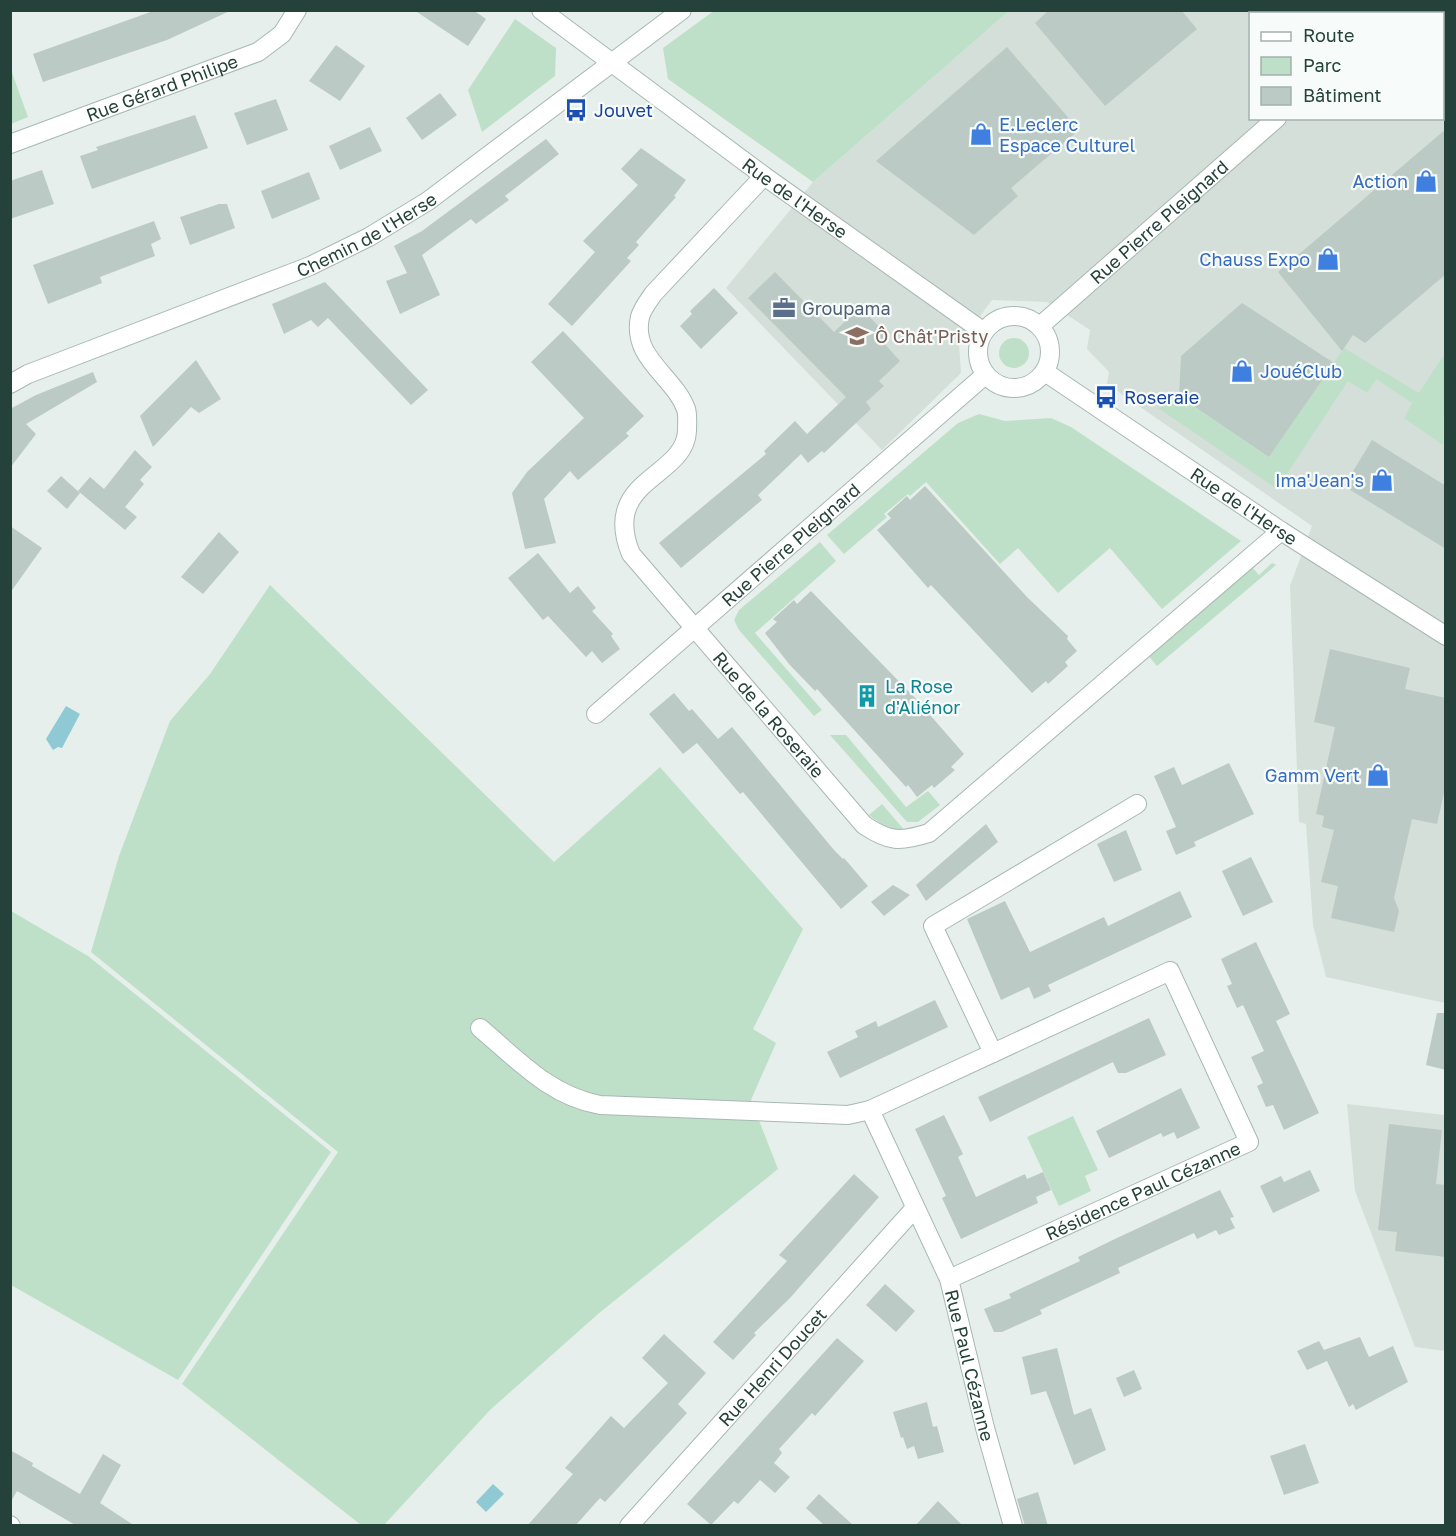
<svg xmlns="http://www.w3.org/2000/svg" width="1456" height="1536" viewBox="0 0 1456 1536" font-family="'Golos Text',sans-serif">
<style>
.built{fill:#d4dfda;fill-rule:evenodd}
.green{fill:#bfe0c8}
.water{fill:#8ec9d4}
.building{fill:#bbcac4}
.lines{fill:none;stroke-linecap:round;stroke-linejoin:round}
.minor-casing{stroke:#a8b8b2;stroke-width:20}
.minor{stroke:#fff;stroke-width:18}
.labels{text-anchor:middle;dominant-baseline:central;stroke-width:4.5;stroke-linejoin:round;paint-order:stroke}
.street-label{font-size:18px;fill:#24423a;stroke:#f7fbf9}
.transit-label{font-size:18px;fill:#164399;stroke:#f7fbf9;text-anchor:start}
.shop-label{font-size:18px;fill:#366cbe;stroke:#f7fbf9;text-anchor:end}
.service-label{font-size:18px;fill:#4e5e75;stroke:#f7fbf9;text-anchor:start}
.education-label{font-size:18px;fill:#785e54;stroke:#f7fbf9;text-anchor:start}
.culture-label{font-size:18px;fill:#0d838f;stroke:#f7fbf9;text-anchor:start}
</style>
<rect width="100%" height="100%" fill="#e6efeb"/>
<g class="built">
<path d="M1009 11H1445V1003L1326 977 1313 925 1306 824 1299 822 1290 586 1312 526 1107 384 1109 372 1087 349 1090 330 1047 302 992 300 959 344 961 373 882 450 726 288 813 182ZM1250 14H1442V118H1250Z"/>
<path d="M1347 1104 1445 1115V1351L1415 1347 1355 1191Z"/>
</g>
<g class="green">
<path d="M715 10H1009V11L813 182 668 79 663 48Z"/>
<path d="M515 19 556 48 555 76 482 132 468 90Z"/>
<path d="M11 70 28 117 11 124H10Z"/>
<circle cx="1014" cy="353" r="15"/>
<path d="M1344 348 1419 393 1445 353 1443 445 1404 418 1412 403 1376 379 1367 393 1348 381 1277 489 1158 408 1179 396 1269 457Z"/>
<path d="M979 414 1005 421 1051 418 1071 427 1241 541 1162 609 1110 548 1058 593 1018 548 1000 564 926 482 910 496 908 494 884 514 887 517 844 554 827 535 958 423Z"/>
<path d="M820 542 836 561 755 633 822 710 814 716 739 630 734 620 739 610Z"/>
<path d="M1272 563 1276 565 1157 666 1147 654 1251 566 1259 575Z"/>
<path d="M270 585 554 862 660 767 803 929 753 1029 776 1043 751 1100 778 1169 598 1314 490 1410 384 1525H361L182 1384 338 1152 91 952 119 856 170 721 210 674Z"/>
<path d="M830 735H846L906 807 928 791 940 805 918 822H907Z"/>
<path d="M882 804 906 832 885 827 869 815Z"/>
<path d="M11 911 88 956 331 1152 178 1380 11 1285Z"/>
<path d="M1073 1116 1098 1170 1085 1176 1091 1191 1059 1206 1027 1137Z"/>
</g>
<g class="water">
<path d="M66 706 80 714 62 748 58 747 53 750 46 739Z"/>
<path d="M493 1484 504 1494 486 1512 476 1502Z"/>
</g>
<g class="building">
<path d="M156 10H232L167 40 43 82 33 54Z"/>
<path d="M414 10H473L486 19 468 46Z"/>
<path d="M1049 10H1181L1197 29 1105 106 1035 23Z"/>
<path d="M336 45 365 66 340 101 309 81Z"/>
<path d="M1007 47 1079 130 1011 188 1018 196 974 235 876 161Z"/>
<path d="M440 93 457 115 422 140 406 118Z"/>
<path d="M276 99 288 130 247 145 234 113Z"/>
<path d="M195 115 208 148 92 189 80 156 98 150 96 147Z"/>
<path d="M370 127 382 151 340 170 329 146Z"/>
<path d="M1446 129V274L1365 343 1353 335 1342 351 1278 272Z"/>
<path d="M546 139 559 154 505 196 509 200 476 224 471 219 422 255 440 295 400 314 386 281 407 273 394 246 422 231Z"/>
<path d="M641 148 686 180 674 196 676 197 636 242 639 245 627 258 631 261 572 326 548 304 595 252 583 241 638 185 621 169Z"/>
<path d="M42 170 54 204 10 219V181Z"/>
<path d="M309 172 320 199 272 219 261 191Z"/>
<path d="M219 204H227L235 228 190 245 180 217Z"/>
<path d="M154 221 161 239 151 244 155 256 100 277 102 283 48 304 33 265Z"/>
<path d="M775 272 834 332 860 307 887 335 881 340 900 361 879 381 884 386 866 402 871 409 824 453 822 451 808 463 801 454 758 495 762 500 681 568 659 543 766 454 764 451 795 421 807 434 846 397 748 298Z"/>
<path d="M325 282 428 390 411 405 328 318 318 327 311 320 284 334 272 304Z"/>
<path d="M714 288 738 313 701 349 680 326 692 314 690 311Z"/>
<path d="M1242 303 1334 363 1269 457 1179 396 1181 356Z"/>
<path d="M563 331 644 416 626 433 629 436 578 480 570 471 544 499 556 543 525 549 512 493 527 472 584 418 531 362Z"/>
<path d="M196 360 221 399 199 413 191 407 153 447 140 416Z"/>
<path d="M93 372 97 382 26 424 36 434 10 468V409L36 395Z"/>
<path d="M1372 440 1446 486V549L1344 486Z"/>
<path d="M135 450 152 467 140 480 144 484 125 507 137 517 125 530 78 491 90 477 104 489Z"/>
<path d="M61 476 80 493 67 509 47 491Z"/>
<path d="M925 486 1028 598 1068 636 1067 639 1077 651 1065 662 1068 666 1048 684 1046 681 1032 693 931 585 928 588 877 530 891 518 887 514 907 496 910 500Z"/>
<path d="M10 526 42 548 10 593Z"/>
<path d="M219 532 239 552 203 594 181 577Z"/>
<path d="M538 553 570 593 578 586 596 608 592 611 613 634 611 636 620 649 602 663 592 651 586 657 548 616 543 620 508 578Z"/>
<path d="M811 591 917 700 964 754 951 767 955 770 934 788 932 785 917 797 908 785 906 787 817 689 815 691 789 664 765 633 777 622 773 619 794 600 797 604Z"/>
<path d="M1330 649 1410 668 1405 689 1446 698V784L1437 824 1412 819 1394 898 1399 911 1394 932 1331 918 1338 886 1321 882 1334 830 1322 827 1324 816 1316 814 1335 727 1314 722Z"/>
<path d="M674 693 689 711 692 709 718 739 732 727 834 850 843 859 844 858 868 886 841 909 743 792 740 794 697 743 683 754 649 714Z"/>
<path d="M1229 763 1254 814 1194 842 1196 846 1176 855 1166 831 1176 827 1154 776 1174 767 1182 785Z"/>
<path d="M986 824 998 842 926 901 916 885Z"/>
<path d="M1126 830 1142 870 1114 882 1097 844Z"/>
<path d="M1251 857 1273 902 1243 916 1222 871Z"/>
<path d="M893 885 910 895 884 916 871 902Z"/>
<path d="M1180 891 1192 917 1048 985 1051 991 1034 999 1029 987 1001 1000 967 919 1005 901 1030 952 1104 917 1108 926Z"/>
<path d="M1256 942 1290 1014 1276 1021 1319 1113 1284 1130 1273 1105 1266 1107 1257 1086 1263 1083 1251 1057 1264 1051 1243 1005 1237 1008 1227 986 1232 984 1221 959Z"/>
<path d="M935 1000 948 1027 840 1078 827 1052 858 1037 855 1031 876 1021 878 1027Z"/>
<path d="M1437 1013H1446V1070L1426 1065Z"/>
<path d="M1149 1018 1166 1055 1126 1073H1118L1113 1062 990 1122 978 1097Z"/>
<path d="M1181 1088 1200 1128 1177 1139 1174 1132 1163 1137 1161 1133 1109 1158 1096 1131Z"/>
<path d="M944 1115 963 1154 958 1157 976 1197 1025 1174 1027 1179 1043 1172 1051 1190 1036 1197 1038 1203 961 1239 942 1198 946 1196 915 1129Z"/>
<path d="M1389 1124 1442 1130 1436 1184 1446 1185V1257L1395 1251 1397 1232 1378 1230Z"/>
<path d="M1310 1170 1320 1191 1273 1213 1260 1186 1281 1176 1284 1182Z"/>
<path d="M854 1174 879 1197 790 1298 754 1333 756 1335 733 1360 713 1342 787 1261 779 1255Z"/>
<path d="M1220 1190 1234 1217 1230 1218 1235 1228 1219 1235 1216 1230 1197 1239 1194 1233 1118 1268 1120 1273 1040 1310 1042 1314 1002 1332H994L984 1309 1011 1298 1009 1294 1080 1261 1078 1257 1117 1238Z"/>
<path d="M885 1284 915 1311 896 1332 866 1305Z"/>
<path d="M664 1334 706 1373 678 1404 687 1413 605 1502 600 1498 575 1526H527L573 1474 565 1468 611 1416 624 1428 668 1383 642 1358Z"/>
<path d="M1360 1337 1369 1357 1393 1346 1408 1382 1356 1410 1353 1404 1349 1407 1327 1361 1307 1370 1297 1351 1319 1341 1324 1350Z"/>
<path d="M837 1338 864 1361 815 1416 812 1413 779 1449 782 1453 774 1463 790 1477 775 1493 760 1480 738 1504 734 1501 711 1525 687 1504Z"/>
<path d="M1057 1348 1074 1415 1091 1408 1106 1450 1074 1465 1046 1391 1031 1395 1022 1357Z"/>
<path d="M1134 1370 1142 1389 1124 1397 1116 1378Z"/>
<path d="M927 1402 933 1427 937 1426 944 1452 918 1459 914 1446 907 1449 903 1437 901 1438 893 1412Z"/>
<path d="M1305 1444 1319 1483 1284 1495 1270 1456Z"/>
<path d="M10 1450 33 1463 32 1466 80 1494 103 1454 121 1465 100 1503 135 1526H77L17 1491 10 1503Z"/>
<path d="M1038 1492 1048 1526H1025L1017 1499Z"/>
<path d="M819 1494 854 1526H825L806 1508Z"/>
<path d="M938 1501 963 1526H915Z"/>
</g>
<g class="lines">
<g class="minor-casing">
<g id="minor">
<path id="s1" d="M541 10 764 176 984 332"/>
<path d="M1396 14 1399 10"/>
<path id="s2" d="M10 144 258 52 282 34 297 10"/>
<path id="s3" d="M764 176 654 293C649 300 642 309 640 317 631 358 674 376 686 409 688 415 687 425 687 431 685 478 600 479 631 554L864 825C889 842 900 842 929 833L1281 531"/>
<circle cx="1014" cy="352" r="36"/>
<path id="s4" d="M1040 326 1277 118"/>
<path id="s5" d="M1045 372 1281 531 1446 636"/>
<path id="s6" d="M10 384 28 374 310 266 369 237 428 201 682 10"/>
<path id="s7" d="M596 714 985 375"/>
<path d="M480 1028C518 1060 550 1096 600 1105L848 1115 870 1110"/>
<path d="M993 1053 933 926 1137 804"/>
<path id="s8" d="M949 1279 1249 1142 1170 971 870 1110 949 1279 985 1428 1013 1526"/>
<path d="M10 1525 11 1526"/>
<path id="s9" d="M629 1526 915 1208"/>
</g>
</g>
<use href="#minor" class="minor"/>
</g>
<defs>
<g id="bus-bare" transform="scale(1.8)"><path d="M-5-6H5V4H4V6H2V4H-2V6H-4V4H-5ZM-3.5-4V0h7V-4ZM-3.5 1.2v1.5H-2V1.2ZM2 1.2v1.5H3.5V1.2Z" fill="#1a4fb4" stroke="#f7fbf9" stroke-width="2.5" paint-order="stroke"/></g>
<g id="shop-bare" transform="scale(1.8)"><path d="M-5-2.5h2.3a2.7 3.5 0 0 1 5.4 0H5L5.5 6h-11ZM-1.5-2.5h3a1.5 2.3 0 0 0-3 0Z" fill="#3f7fe0" stroke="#f7fbf9" stroke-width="2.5" paint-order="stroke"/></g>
<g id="office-bare" transform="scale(1.8)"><path d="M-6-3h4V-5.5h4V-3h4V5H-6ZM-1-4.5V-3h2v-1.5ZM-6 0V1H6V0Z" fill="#5c6f8a" stroke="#f7fbf9" stroke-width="2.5" paint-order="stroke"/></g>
<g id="school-bare" transform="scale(1.8)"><path d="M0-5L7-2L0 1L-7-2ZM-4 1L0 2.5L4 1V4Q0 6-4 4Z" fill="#8d6e63" stroke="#f7fbf9" stroke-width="2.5" paint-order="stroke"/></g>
<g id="building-bare" transform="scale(1.8)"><path d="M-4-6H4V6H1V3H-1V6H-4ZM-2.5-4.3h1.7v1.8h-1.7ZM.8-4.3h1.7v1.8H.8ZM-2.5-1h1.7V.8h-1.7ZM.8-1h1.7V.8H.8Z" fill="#0f9aa8" stroke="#f7fbf9" stroke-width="2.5" paint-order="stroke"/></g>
</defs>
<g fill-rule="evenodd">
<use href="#bus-bare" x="576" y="110"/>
<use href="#shop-bare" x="981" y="134"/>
<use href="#shop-bare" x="1426" y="181"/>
<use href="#shop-bare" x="1328" y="259"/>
<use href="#office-bare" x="784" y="308"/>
<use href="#school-bare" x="857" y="336"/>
<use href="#shop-bare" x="1242" y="371"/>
<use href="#bus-bare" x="1106" y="397"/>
<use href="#shop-bare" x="1382" y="480"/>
<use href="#building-bare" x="867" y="696"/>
<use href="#shop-bare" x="1378" y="775"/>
</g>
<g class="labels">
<g class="street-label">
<text stroke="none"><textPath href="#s2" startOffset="162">Rue Gérard Philipe</textPath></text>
<text stroke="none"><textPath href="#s1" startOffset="316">Rue de l'Herse</textPath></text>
<text stroke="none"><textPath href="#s4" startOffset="158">Rue Pierre Pleignard</textPath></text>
<text stroke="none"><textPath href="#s6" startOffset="387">Chemin de l'Herse</textPath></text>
<text stroke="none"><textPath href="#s5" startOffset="240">Rue de l'Herse</textPath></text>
<text stroke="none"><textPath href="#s7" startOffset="258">Rue Pierre Pleignard</textPath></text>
<text stroke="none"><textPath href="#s3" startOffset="676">Rue de la Roseraie</textPath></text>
<text stroke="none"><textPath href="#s8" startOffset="213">Résidence Paul Cézanne</textPath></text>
<text stroke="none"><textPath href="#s8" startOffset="1124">Rue Paul Cézanne</textPath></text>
<text stroke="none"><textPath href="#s9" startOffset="214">Rue Henri Doucet</textPath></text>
</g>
<g class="transit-label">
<text x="594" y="110">Jouvet</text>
<text x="1124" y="397">Roseraie</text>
</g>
<g class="shop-label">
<text x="999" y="124" text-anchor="start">E.Leclerc<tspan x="999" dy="21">Espace Culturel</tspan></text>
<text x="1408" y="181">Action</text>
<text x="1310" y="259">Chauss Expo</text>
<text x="1260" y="371" text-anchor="start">JouéClub</text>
<text x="1364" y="480">Ima'Jean's</text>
<text x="1360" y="775">Gamm Vert</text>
</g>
<g class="service-label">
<text x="802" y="308">Groupama</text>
</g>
<g class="education-label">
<text x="875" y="336">Ô Chât'Pristy</text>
</g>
<g class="culture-label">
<text x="885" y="686">La Rose<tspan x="885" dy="21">d'Aliénor</tspan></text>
</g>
</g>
<rect width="1456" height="1536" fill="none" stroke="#24423a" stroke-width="24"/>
<rect x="1249" y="12" width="195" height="108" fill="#f7fbf9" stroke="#a3b1ad" stroke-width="1.5"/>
<rect x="1261" y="32" width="30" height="9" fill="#ffffff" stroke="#a3b1ad" stroke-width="1.5"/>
<text x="1303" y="42" font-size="18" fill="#24423a">Route</text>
<rect x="1261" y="57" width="30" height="18" fill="#bfe0c8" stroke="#a3b1ad" stroke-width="1.5"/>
<text x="1303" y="72" font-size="18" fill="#24423a">Parc</text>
<rect x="1261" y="87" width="30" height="18" fill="#bbcac4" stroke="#a3b1ad" stroke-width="1.5"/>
<text x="1303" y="102" font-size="18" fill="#24423a">Bâtiment</text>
</svg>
